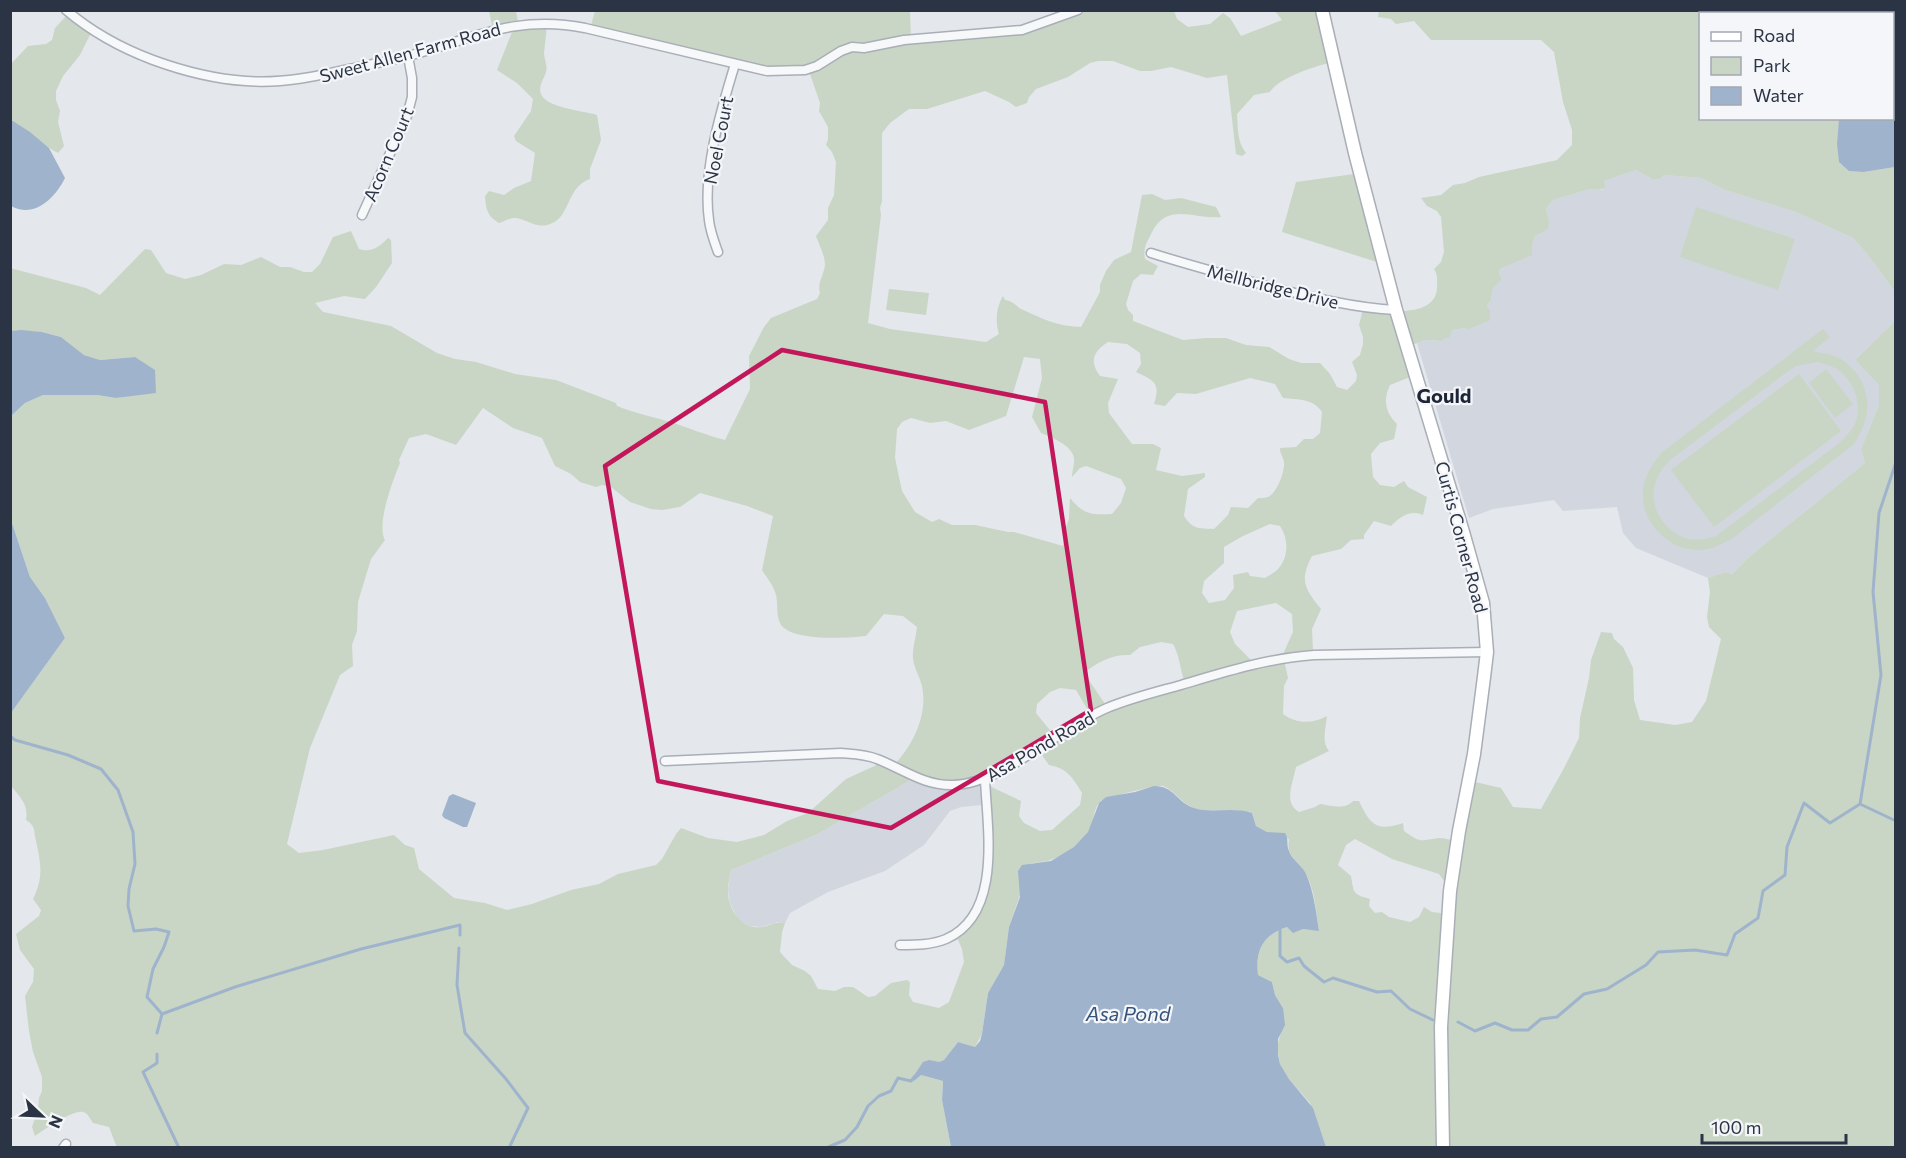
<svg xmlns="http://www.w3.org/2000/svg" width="1906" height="1158" viewBox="0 0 1906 1158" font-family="Commissioner,sans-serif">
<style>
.built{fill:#d2d6de}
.green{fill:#c9d6c5;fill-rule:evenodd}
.water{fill:#9fb4cc}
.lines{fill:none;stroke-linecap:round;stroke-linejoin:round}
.stream{stroke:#9fb4cc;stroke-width:3}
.street-casing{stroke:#a9aeb7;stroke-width:11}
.secondary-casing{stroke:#a9aeb7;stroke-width:15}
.street{stroke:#f7f8fa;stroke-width:8}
.secondary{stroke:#fff;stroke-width:12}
.marked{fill:none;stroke:#c2185b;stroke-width:4.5;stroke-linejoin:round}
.labels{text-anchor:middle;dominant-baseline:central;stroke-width:4.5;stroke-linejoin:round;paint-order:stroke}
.street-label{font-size:18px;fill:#2b3445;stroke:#f4f6f9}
.neighbourhood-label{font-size:20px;font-weight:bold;fill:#1d2536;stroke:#f4f6f9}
.water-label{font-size:20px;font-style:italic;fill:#34527a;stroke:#f4f6f9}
</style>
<rect width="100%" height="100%" fill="#e4e7ec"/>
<g class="built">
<path d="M1636 170 1652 179H1660L1664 175 1701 178 1725 190 1796 212 1853 238 1868 255 1895 292V321L1855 360 1879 385V405L1861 449 1865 463 1750 556 1732 574 1725 572 1708 578 1636 548 1623 533 1617 507 1563 511 1554 500 1493 509 1469 518 1417 343 1425 340 1441 341 1452 330 1466 328 1489 309 1487 305 1491 300 1493 288 1499 274 1500 269 1531 255 1532 246 1535 236 1547 226 1549 220 1546 209 1553 200 1590 189 1598 190 1604 189V181Z"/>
<path d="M916 777 982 779V805L961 807 950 811 924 845 885 871 828 892 790 913 785 923 777 922 761 927 750 926 738 920 730 903 728 890 731 870 816 835Z"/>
</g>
<g class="green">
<path d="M1082 10 1174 11 1177 19 1188 27 1210 24 1223 13 1230 18 1241 36 1282 20 1275 11H1324L1335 61C1317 66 1279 77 1270 92L1254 95 1237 114C1238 128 1237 142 1246 153L1242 156 1236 154 1227 75 1207 78 1171 67 1151 71H1140L1113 61H1098L1090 63 1068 77 1036 89 1029 97 1027 103 1016 107 1009 102 985 91 927 109H909L890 123 882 133V201L880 208 881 215 868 323 890 329 986 342 999 334C995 321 996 308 1003 296L1005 300C1013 301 1015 305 1021 309 1040 318 1060 327 1081 327L1100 292V285L1106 271 1114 260 1131 252 1142 195 1152 194 1165 200 1181 198 1216 207 1221 217C1195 220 1168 201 1152 232 1147 243 1143 246 1145 259L1158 266 1153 275 1141 274 1133 281 1126 304 1128 310 1133 315V321L1183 340 1206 338H1226L1246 345 1269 347 1289 359 1301 363H1320L1330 374 1337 387 1347 390 1356 381 1357 375 1352 362 1360 355 1363 344V337L1359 325 1363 309C1383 311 1437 319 1437 287 1437 280 1438 275 1434 269L1441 262 1444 252 1441 217 1437 211 1427 206 1421 198 1441 195 1453 185 1465 183 1479 177 1557 160 1572 145V130L1563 102 1554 52 1541 40H1431L1414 21 1396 24 1391 19 1378 17 1379 11H1819L1820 13 1700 14V118L1839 119V124L1864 172 1895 167V292L1868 255 1853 238 1796 212 1725 190 1701 178 1664 175 1660 179H1652L1636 170 1604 181 1605 188 1598 190 1590 189 1553 200 1546 209 1549 220 1548 229 1535 236 1532 246V255L1500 269 1499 274 1502 279 1493 288 1491 300 1487 305 1490 311V320L1469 329 1466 328 1452 330 1449 338H1445L1441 341 1425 340 1409 346 1415 375 1390 385C1383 399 1385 413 1397 424L1394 439 1380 443 1371 454 1373 477 1380 485 1394 487 1404 481 1408 487 1427 497 1423 515C1411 509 1399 517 1391 526L1374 521 1364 535V539L1351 540 1341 549 1312 556C1299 581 1305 589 1321 609L1312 629 1313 651 1283 655 1288 678 1284 686 1283 714C1296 724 1313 724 1327 716 1326 728 1321 742 1329 751L1296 767C1293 783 1283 803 1299 812L1315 807 1320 804C1333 806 1344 810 1353 801H1359C1370 825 1377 832 1403 823L1404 831C1421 843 1419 841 1438 838 1444 838 1452 840 1458 841L1471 781 1501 788 1513 807 1541 809 1563 770 1579 738 1580 718 1589 678 1591 660 1601 632 1612 633 1614 639 1623 647 1633 668 1634 700 1640 720 1675 725 1692 722 1706 701 1721 639 1709 627 1707 617 1710 592 1708 578 1725 572 1732 574 1750 556 1865 463 1861 449 1879 405V385L1855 360 1895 321V316V1147H1326L1310 1103 1289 1079 1280 1064 1277 1047 1281 1032 1283 1008 1275 995 1272 982 1258 975C1255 950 1263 935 1287 927L1293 932 1303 929 1319 930C1316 912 1315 887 1304 871 1296 858 1286 857 1289 839L1267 832 1256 826 1252 813C1231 807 1216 813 1197 809 1183 806 1176 791 1163 786 1159 784 1105 798 1101 801 1094 807 1094 818 1091 826 1082 849 1054 863 1031 863L1009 927 1004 965 988 993 982 1034 975 1047 958 1042C953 1047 946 1061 940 1062 934 1063 930 1060 924 1062L920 1068 921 1075 943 1081 942 1100 951 1147 117 1148 109 1127 93 1123C90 1119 88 1113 83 1112 74 1109 43 1130 35 1136L32 1127 38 1109 39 1098 42 1091V1077L33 1052 29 1031 25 996 33 982 34 969 20 950 16 934 39 916 41 910 33 899C45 875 40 861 35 836 34 828 34 825 26 820 29 805 20 797 11 786V713L65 638 45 598 30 577 13 526 11 522V416L25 403 43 395H97L116 398 156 392 135 357 100 360 84 355 61 337 42 332 11 331 10 268 86 288 100 295 145 249 151 250 166 273 185 279 201 275 224 264 241 265 261 257 280 267H290L304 272H312L320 264 333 237 351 231 359 249C372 253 379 247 388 238L391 240 392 263 376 287 365 299 344 296 315 303 323 312 391 326 437 353 455 359 476 362 515 374 556 380 616 403 617 406C634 413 650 416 667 421 687 427 705 435 725 440L750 389 749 356 764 327 771 318 817 299 820 293C817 283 824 275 825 265 825 255 819 245 816 236L828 220V208L834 195 836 162 832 152 826 145 828 139V127L819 111 820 103 809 71 786 73 590 29 595 11H910L911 40 1032 28ZM1108 342 1127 344 1140 353 1141 364 1136 372C1154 381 1161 382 1154 404L1165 406 1177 393 1196 394 1250 378 1275 384 1283 398C1298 400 1313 398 1322 412L1320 433 1313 439H1304L1296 447 1280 448C1280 454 1283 456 1284 462 1285 471 1277 493 1268 497 1265 498 1261 498 1258 498L1248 508 1231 507 1228 515 1214 529C1199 528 1193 530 1184 516L1188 489 1205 477V473L1182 476 1156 470 1161 448 1153 444H1132L1109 413 1108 403 1118 379 1100 376C1089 361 1093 352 1108 342ZM1024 357 1040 359 1042 378 1032 417 1041 433C1051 437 1072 445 1074 458 1075 463 1072 471 1072 477L1080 468 1086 466 1121 479 1126 488 1121 503 1112 514C1092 515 1084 515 1070 498L1069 519 1064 532 1063 546 1014 532H1008L975 525H952L939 519 932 522 915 512 902 491 895 458 897 429 902 422 911 418 930 423 946 421 969 430 1006 416ZM483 408 513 428 542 438 555 466 571 474 580 482 596 487 602 485 611 487 630 502 651 509 662 510 680 507 700 493 747 506 773 516 762 570C767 578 774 586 776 595 778 603 776 615 780 623 789 642 848 638 866 636L884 614 903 616 917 627C916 637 912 649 913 659 914 668 920 677 922 686 928 715 913 746 893 766L881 763 846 779 808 813 787 821 764 835 737 842 708 838 681 828 676 834 662 859 656 865 618 874 599 884 571 890 532 904 507 910 485 903 454 898 419 869 414 848 405 845 394 835 323 850 299 853 287 844 310 748 340 675 353 666 352 645 357 631 358 602 371 559 385 540C376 524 393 480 400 463L399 460 409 438 426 434 456 445ZM1270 524 1280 526C1289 539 1289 558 1277 570 1274 573 1268 576 1265 578L1250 576 1248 572 1233 575 1234 588 1225 600 1209 603 1202 593 1204 581 1224 563V547L1243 536ZM1276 603 1292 614 1293 632 1283 654 1252 661 1235 644 1230 632 1237 611ZM1161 642 1173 644C1179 654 1180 668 1184 680L1123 697 1107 704H1105L1084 673C1097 662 1113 654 1130 655L1140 647ZM1060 688 1076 690 1089 712 1053 734 1036 713 1037 704 1050 692ZM1036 747 1049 765C1067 768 1073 778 1082 793L1080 805 1052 830 1040 831 1024 823 1019 816 1021 801 983 783C982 817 991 877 975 907 970 916 962 924 954 931L962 949 964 962 949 1002 939 1008 913 1002 909 995 910 982 907 980 891 983 875 996 868 997 853 987H844L835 991 818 989 811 976 805 971 792 965 780 952 782 932 785 923C775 921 771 925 762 927 741 930 727 908 728 889 728 883 730 877 731 870L816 835 916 777 956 784 995 771ZM1355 839 1392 859 1439 874 1451 891 1448 914 1432 912 1424 907 1419 917 1410 922 1389 917 1382 912 1375 913 1369 906 1370 899C1352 894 1354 893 1351 876L1338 865 1346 845Z"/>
<path d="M489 11H516L518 22 547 25C546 35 545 44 544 53 544 59 548 66 546 72 544 79 538 86 541 94 546 108 585 111 597 115L601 140 590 169V179C566 187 571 217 550 224 536 230 525 217 513 218 508 219 503 222 499 223 487 216 486 209 485 196L489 191 504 195 514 188 531 181 535 153 516 141 514 136 531 111 533 99 517 83 497 70 514 27 493 30Z"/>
<path d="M69 13 92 31 80 55 63 76 56 91V100L60 111 58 122 64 146 58 153C42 145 29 131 13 121H11V64L28 46 46 44 52 40 55 28Z"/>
<path d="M1354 174 1377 262 1282 232 1296 182Z"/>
<path d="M1696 207 1795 239 1778 290 1680 257Z"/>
<path d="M889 289 929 293 926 315 886 310Z"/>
<path d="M1823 329 1830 337 1813 351C1824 354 1835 354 1844 361 1873 383 1873 416 1854 444L1733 538C1726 541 1719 546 1712 548 1677 558 1640 527 1643 491 1644 476 1653 464 1661 453ZM1817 362C1823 364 1830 365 1835 368 1854 379 1864 406 1854 426 1850 433 1843 439 1838 444L1716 536C1707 539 1698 541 1688 539 1665 533 1648 507 1655 484 1658 474 1663 467 1670 460L1787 372 1796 366Z"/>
<path d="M1826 369 1853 404 1835 418 1809 383Z"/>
<path d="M1799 374 1841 431 1714 527 1671 470Z"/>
</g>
<g class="water">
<path d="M1819 11H1895V167L1864 172 1849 171 1839 162 1837 144 1839 119 1892 118V14H1820Z"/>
<path d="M10 121H13L30 132 49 148 65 178C55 198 34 219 11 206Z"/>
<path d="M21 330 42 332 61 337 84 355 100 360 135 357 155 370 156 393 116 398 97 395H43L25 403 11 416V331Z"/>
<path d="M11 522 13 526 30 577 45 598 65 638 11 713Z"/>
<path d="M1154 786C1175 786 1177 803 1194 808 1213 814 1232 806 1252 813L1256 826 1267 832 1285 833C1289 839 1286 844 1289 851 1292 860 1302 865 1306 874 1314 892 1316 912 1319 931L1303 929 1293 933 1287 927C1263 935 1255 950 1258 975L1272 982 1275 995 1283 1008 1285 1025 1278 1039V1055L1280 1064 1289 1079 1313 1108 1326 1147H951L942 1100 943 1081 921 1075 914 1081 913 1077 923 1062 929 1060 939 1062 944 1060 958 1042 975 1047 980 1041 982 1034 988 993 1004 965 1009 927 1020 897 1018 871 1022 865 1051 861 1074 847 1088 832 1099 803 1106 797 1135 792Z"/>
<path d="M453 794 476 803 467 827H463L444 818 442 815 449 796Z"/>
</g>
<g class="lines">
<g class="stream">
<path d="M10 736 15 740 68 755 101 769 118 790 133 832 135 864 129 889 128 906 134 931 156 929 169 932 164 947 153 969 147 997 162 1014 157 1033"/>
<path d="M1860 804 1896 821"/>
<path d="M1280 930C1280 939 1280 947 1280 956L1287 962 1299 958 1304 966 1324 982 1333 978 1377 992 1391 991 1410 1009 1433 1020"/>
<path d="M459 948 457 985 465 1033 506 1079 528 1108 509 1148"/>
<path d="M162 1014 235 987 361 949 460 925V935"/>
<path d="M1458 1022 1475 1031 1495 1023 1512 1030H1528L1541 1019 1557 1017 1584 994 1607 989 1646 965 1658 952 1695 950 1727 955 1735 934 1758 918 1763 891 1785 875 1787 847 1804 803 1830 823 1860 804 1881 675 1873 592 1879 513 1896 462"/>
<path d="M157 1054V1063L143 1072 179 1148"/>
<path d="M826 1148 845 1140 857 1127 868 1106 879 1096 891 1091 898 1078 911 1081 915 1076"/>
</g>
<g class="street-casing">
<g id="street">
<path d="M66 10C93 33 121 48 153 60 183 71 214 79 246 81 283 84 318 76 354 68 372 64 390 61 408 56 473 39 515 14 585 28L767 71 805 70 817 66 841 51 852 47 864 48 904 40 1022 30 1078 10"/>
<path d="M362 215 407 116 412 97V78L408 56"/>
<path d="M718 252C714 241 710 231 709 220 702 172 721 110 735 64"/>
<path d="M1151 253C1192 266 1233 277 1275 288 1315 298 1355 308 1396 310"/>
<path d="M665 761 841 753C853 754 865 754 877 759 903 769 924 786 953 785 1003 784 1059 728 1107 708 1131 698 1156 692 1181 685 1225 672 1269 658 1314 655L1487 652"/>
<path d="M900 945C916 945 931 945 946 939 1003 914 987 828 985 779"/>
<path d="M63 1148 66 1144"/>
</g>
</g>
<g class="secondary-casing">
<path id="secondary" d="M1322 10 1355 153 1396 310 1463 532 1483 603 1487 652 1484 677 1474 754 1459 831 1450 891 1441 1027 1443 1148"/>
</g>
<use href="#street" class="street"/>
<use href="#secondary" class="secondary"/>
</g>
<path class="marked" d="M782 350 1045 402 1091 710 891 828 658 781 605 466Z"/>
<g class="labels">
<g class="street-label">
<text transform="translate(410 52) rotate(-15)">Sweet Allen Farm Road</text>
<text transform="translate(718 140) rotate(-79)">Noel Court</text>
<text transform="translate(388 154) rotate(-67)">Acorn Court</text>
<text transform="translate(1273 286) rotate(14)">Mellbridge Drive</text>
<text transform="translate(1462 537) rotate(75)">Curtis Corner Road</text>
<text transform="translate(1040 746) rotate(-30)">Asa Pond Road</text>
</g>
<g class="neighbourhood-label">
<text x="1444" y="395">Gould</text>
</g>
<g class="water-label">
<text x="1128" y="1013">Asa Pond</text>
</g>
</g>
<rect width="1906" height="1158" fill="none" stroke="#2b3445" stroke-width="24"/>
<rect x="1699" y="12" width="195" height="108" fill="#f4f6f9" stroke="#a4a8b1" stroke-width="1.5"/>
<rect x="1711" y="32" width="30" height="9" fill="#ffffff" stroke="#a4a8b1" stroke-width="1.5"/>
<text x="1753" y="42" font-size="18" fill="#2b3445">Road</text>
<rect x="1711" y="57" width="30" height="18" fill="#c9d6c5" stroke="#a4a8b1" stroke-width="1.5"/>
<text x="1753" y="72" font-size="18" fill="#2b3445">Park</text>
<rect x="1711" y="87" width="30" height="18" fill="#9fb4cc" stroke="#a4a8b1" stroke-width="1.5"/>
<text x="1753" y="102" font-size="18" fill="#2b3445">Water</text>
<g transform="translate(42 1116) rotate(113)" stroke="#f4f6f9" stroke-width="4.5" paint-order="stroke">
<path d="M0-4.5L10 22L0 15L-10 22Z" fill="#2b3445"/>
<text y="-9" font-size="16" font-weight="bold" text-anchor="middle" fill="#2b3445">N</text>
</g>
<path d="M1702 1134v9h144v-9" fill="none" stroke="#2b3445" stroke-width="3"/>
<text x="1711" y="1134" font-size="18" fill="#2b3445" stroke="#f4f6f9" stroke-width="4.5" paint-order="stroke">100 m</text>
</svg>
